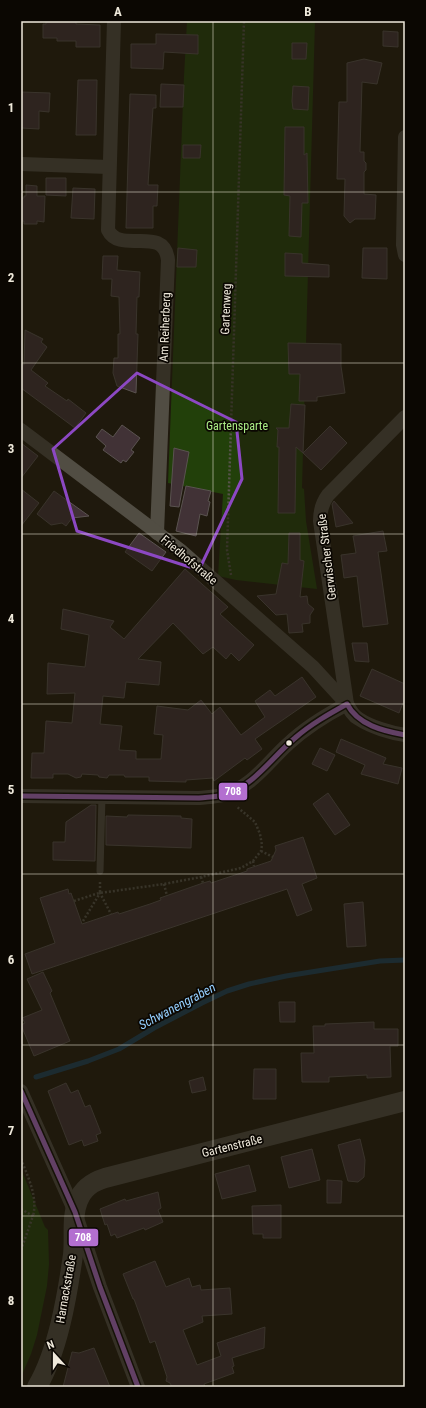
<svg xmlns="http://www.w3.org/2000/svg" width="426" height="1408" viewBox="0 0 426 1408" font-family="'Roboto Condensed',sans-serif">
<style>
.green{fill:#22400a}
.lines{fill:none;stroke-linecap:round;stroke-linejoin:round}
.stream{stroke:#1a415c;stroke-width:5}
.building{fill:#413236;stroke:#5a5350}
.path{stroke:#57544b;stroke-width:2.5;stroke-dasharray:2 2;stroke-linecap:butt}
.lane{stroke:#514d43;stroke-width:7}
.street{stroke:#514d43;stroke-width:14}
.secondary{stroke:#514d43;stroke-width:20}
.bus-1-casing{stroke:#0b0702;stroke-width:8}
.bus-1{stroke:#b36fd0;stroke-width:5}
.marked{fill:none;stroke:#8c48c3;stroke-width:3;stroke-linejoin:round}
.grid{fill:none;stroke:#efe9db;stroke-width:1;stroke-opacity:0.55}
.bus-dot{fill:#efe9db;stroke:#0b0702;stroke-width:1.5}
.labels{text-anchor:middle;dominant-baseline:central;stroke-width:3.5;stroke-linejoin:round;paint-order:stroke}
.street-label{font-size:12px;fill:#efe9db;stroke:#0b0702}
.park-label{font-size:12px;fill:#abed86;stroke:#0b0702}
.water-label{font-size:13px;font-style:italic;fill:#94cefd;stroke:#0b0702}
.line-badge{stroke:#0b0702;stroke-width:1.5}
.badge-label{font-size:11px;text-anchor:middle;font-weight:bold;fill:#fff}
.neatline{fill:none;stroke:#efe9db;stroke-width:1.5}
.grid-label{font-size:13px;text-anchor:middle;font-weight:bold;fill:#efe9db}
</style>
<rect width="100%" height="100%" fill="#1f190d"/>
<g class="green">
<path d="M187 21H315L302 488 304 489 306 521 317 589 236 580 218 576 223 494 168 483 184 76Z"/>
<path d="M21 1169 45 1227 48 1230 49 1264 47 1286 37 1335 31 1354 21 1377Z"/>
</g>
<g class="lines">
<path class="stream" d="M36 1077 88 1061 119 1049 154 1028 202 1003 227 991 249 984 286 976 380 961 405 960"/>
</g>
<g class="building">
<path d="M46 21H76V24L100 25V47H76V41H57V38H43V24H46Z"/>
<path d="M383 31 398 32V47L383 46Z"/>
<path d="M156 34 198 35V54L164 52 163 69 131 68V44H156Z"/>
<path d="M292 43H307L306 59H292Z"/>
<path d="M364 59 382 63 377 84 362 82 360 152H364V161L366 163V170L364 172V194L376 195 375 219H355L350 223 344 216 345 179H337L339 102H347V63Z"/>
<path d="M78 80H97L96 135H76Z"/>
<path d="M161 84 184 85 183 107H160Z"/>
<path d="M293 86 309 87 308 110 293 109 292 101Z"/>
<path d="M21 92 50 93 49 112 39 111V129L21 128Z"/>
<path d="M130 94 156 95V108H153L148 185H158L157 206H153V228H126Z"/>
<path d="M285 127H304V155L307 153 308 203H302L301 237 289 236 290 196 284 195Z"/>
<path d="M183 145H201L200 158H183Z"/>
<path d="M46 178H66V196L46 195Z"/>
<path d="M26 185 37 186V196H45L44 222 37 221V224H24V221H21V198H24V196H26Z"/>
<path d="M73 188 95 189 94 219 71 218Z"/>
<path d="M178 248 197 250 196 267H177Z"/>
<path d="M363 248H387V279L362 278Z"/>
<path d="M285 253 302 254V263L329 265V277L285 276Z"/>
<path d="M103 256H118L117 270 140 272 139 297H137L136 334H138L136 393 117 386 113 373 114 358H118V334H120L119 297 111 296 112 279H102Z"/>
<path d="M25 330 43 339 41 342 47 347 31 370 48 383 45 386 67 401 68 399 86 413 75 428 21 388V363L24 365Z"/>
<path d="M288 343 341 344V366L345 393 317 397V401H299L300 374H289Z"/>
<path d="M291 404 305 405 303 453 296 447 295 513H278L279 447H277L278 430 276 428H289Z"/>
<path d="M122 425 140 438 131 450 134 452 126 462 123 460 121 463 103 450 106 446 96 437 102 429 113 437Z"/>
<path d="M330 426 347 443 321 470 303 453Z"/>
<path d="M21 443 38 456 21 478Z"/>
<path d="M174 448 189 452 179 507 170 506Z"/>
<path d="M186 486 211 491 208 501 210 502 207 516 200 514 196 536 176 531Z"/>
<path d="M21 489 39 503 21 526Z"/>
<path d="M54 491 89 516 72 518 66 526 62 523 51 525 37 514Z"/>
<path d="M334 501 353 523 336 527 332 504Z"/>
<path d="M383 531 387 551 378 552 388 624 363 627 357 576 344 578 341 555 356 553 353 536Z"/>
<path d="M139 533 166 552 152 571 125 552Z"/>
<path d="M289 533H300V560L304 561 300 597 307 596 308 604 314 609 310 615V623L302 624 303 632 289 633 287 614 276 615 257 596 276 594 282 563 288 564Z"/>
<path d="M185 569 228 607 220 614 254 645 239 661 231 653 226 659 213 647 203 654 173 623 138 659 161 662 159 685 126 682 124 698 103 696 100 724 122 726 119 750 136 751V759H161L163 735 154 734 157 706 188 710 201 700 212 714 220 707 241 735 265 717 255 701 270 690 275 696 302 677 316 697 255 739 262 749 247 760 245 758 214 781 213 778 186 780V782L149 781V777H125L124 775H109L107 778 99 777 98 775 82 774 81 777 76 778 68 774H53V778H31L32 753H44L46 721 72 723 75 693 47 694 48 663 85 667 89 635 61 629 63 609 114 621 110 627 124 639Z"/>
<path d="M352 643H367L369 662 355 661Z"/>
<path d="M372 669 405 684V698L399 713 360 696Z"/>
<path d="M341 739 386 758 383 764 402 768 398 784 361 774 365 765 336 752Z"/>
<path d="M320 748 335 755 327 771 312 764Z"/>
<path d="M328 793 350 825 335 835 313 804Z"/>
<path d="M91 805H96L95 861 53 860V842H65L66 822Z"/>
<path d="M128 815 181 816V818L192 819 191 848 106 845V816L127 817Z"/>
<path d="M303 837 317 878 302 884 312 910 297 916 287 889 32 974 25 954 55 943 40 898 68 889 69 894 71 893 82 924 118 912 119 914 150 904 161 900 160 898 203 883 210 881 211 883 247 871V869L271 861 276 850 275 846Z"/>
<path d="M363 902 366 946 347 947 344 904Z"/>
<path d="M43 972 52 991 50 993 70 1041 34 1056 21 1025 25 1023 22 1018 42 1010 27 979Z"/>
<path d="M279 1002H295V1022H280Z"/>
<path d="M374 1022V1029H398V1046H390L391 1077 367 1078V1075L329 1077V1082H302L301 1053H314L313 1026H325V1024Z"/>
<path d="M254 1069H276V1099H253Z"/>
<path d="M203 1077 206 1090 192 1093 189 1081Z"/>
<path d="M66 1083 71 1093 78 1090 85 1107 90 1105 101 1133 96 1135 98 1141 84 1146 82 1140 69 1145 48 1091Z"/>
<path d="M360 1139 365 1160 364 1177 358 1182 348 1181 338 1145Z"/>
<path d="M312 1149 320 1180 289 1188 281 1157Z"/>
<path d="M249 1165 256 1191 222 1199 215 1174Z"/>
<path d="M327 1180 342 1181 341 1203H327Z"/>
<path d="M158 1192 161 1208 158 1210 163 1222 145 1230 144 1228 117 1238 115 1234 111 1236 107 1224 105 1225 100 1209 125 1199 126 1201Z"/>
<path d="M281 1205V1238H263V1234H253L252 1206Z"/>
<path d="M155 1261 166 1287 189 1278 192 1287 200 1285 201 1290 230 1288 232 1314 202 1316 203 1322 183 1330 197 1365 221 1356 217 1343 265 1327 264 1348 232 1358 234 1366 232 1367 234 1373 204 1384 205 1387H172L170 1383 166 1381 167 1377 155 1341 150 1343 134 1299H133L123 1274Z"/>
<path d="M94 1348 110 1387H63L72 1352 79 1353Z"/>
</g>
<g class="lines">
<g class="path">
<path d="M231 575 227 550 244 21"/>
<path d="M261 851 273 857"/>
<path d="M253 861 254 866"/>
<path d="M201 877 203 883"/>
<path d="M100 882V893L164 884 201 877 241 868 253 861 261 851 262 845 260 834 255 822 236 806"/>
<path d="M164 884 167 896"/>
<path d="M74 901 99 893"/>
<path d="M83 921 100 893 111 914"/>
<path d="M21 1159C28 1177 38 1197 33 1216"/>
<path d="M21 1209 33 1216 21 1250"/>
</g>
<path class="lane" d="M100 871 102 796"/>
<g class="street">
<path d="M114 21 108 230C120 255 164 224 168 260L157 533"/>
<path d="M405 137 403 245 405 255"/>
<path d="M21 164 109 167"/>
<path d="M21 430 180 550 313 667 347 704"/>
<path d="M347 704 320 521C320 510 322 503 328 495L405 417"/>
<path d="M21 796 199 798C207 797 215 797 223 795 251 788 268 762 288 744 305 728 326 715 347 704 350 710 353 716 359 719 371 727 391 733 405 735"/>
<path d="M21 1091 75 1212 100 1287 138 1387"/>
</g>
<path class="secondary" d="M37 1387C58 1351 67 1297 73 1255 75 1237 71 1218 78 1201 83 1188 92 1182 105 1178L405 1101"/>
<g class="bus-1-casing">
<g id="bus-1">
<path d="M21 796 199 798C207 797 216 797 224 795 254 786 272 757 295 738 311 724 329 714 347 704 358 725 383 731 405 735"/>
<path d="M21 1091 75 1212 100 1287 138 1387"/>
</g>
</g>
<use href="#bus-1" class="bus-1"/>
</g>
<path d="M0 0H426V1408H0ZM137 373 236 422 242 479 199 570 77 531 53 449Z" fill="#1f190d" fill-opacity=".55" fill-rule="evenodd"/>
<path class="marked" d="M137 373 236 422 242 479 199 570 77 531 53 449Z"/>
<path class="grid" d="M213 21V1387M21 192H405M21 363H405M21 534H405M21 704H405M21 874H405M21 1045H405M21 1216H405"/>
<circle class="bus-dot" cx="289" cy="743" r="3.5"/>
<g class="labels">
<g class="street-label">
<text transform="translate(226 309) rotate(-88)">Gartenweg</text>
<text transform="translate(165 327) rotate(-88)">Am Reiherberg</text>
<text transform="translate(327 557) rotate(-97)">Gerwischer Straße</text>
<text transform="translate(189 560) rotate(40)">Friedhofstraße</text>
<text transform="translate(232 1146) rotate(-14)">Gartenstraße</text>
<text transform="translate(66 1289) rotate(-80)">Harnackstraße</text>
</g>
<g class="park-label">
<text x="237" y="426">Gartensparte</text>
</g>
<g class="water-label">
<text transform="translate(177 1006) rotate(-28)">Schwanengraben</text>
</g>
</g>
<g class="line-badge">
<rect x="218" y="782" width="30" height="19" rx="4" fill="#b36fd0"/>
<rect x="68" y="1228" width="31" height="19" rx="4" fill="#b36fd0"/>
</g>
<g class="badge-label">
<text x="233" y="795">708</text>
<text x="83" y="1241">708</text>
</g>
<rect width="426" height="1408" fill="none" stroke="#0b0702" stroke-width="44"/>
<g transform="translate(54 1354) rotate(339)" stroke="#0b0702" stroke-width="3" paint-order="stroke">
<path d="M0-3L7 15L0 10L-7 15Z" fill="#efe9db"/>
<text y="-6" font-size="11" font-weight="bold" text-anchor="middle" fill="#efe9db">N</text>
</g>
<rect x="22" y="22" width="382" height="1364" class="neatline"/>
<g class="grid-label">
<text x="118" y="16">A</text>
<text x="308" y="16">B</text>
<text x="11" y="112">1</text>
<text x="11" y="282">2</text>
<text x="11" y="453">3</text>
<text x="11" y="623">4</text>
<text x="11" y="794">5</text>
<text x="11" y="964">6</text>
<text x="11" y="1135">7</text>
<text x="11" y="1305">8</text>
</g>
</svg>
